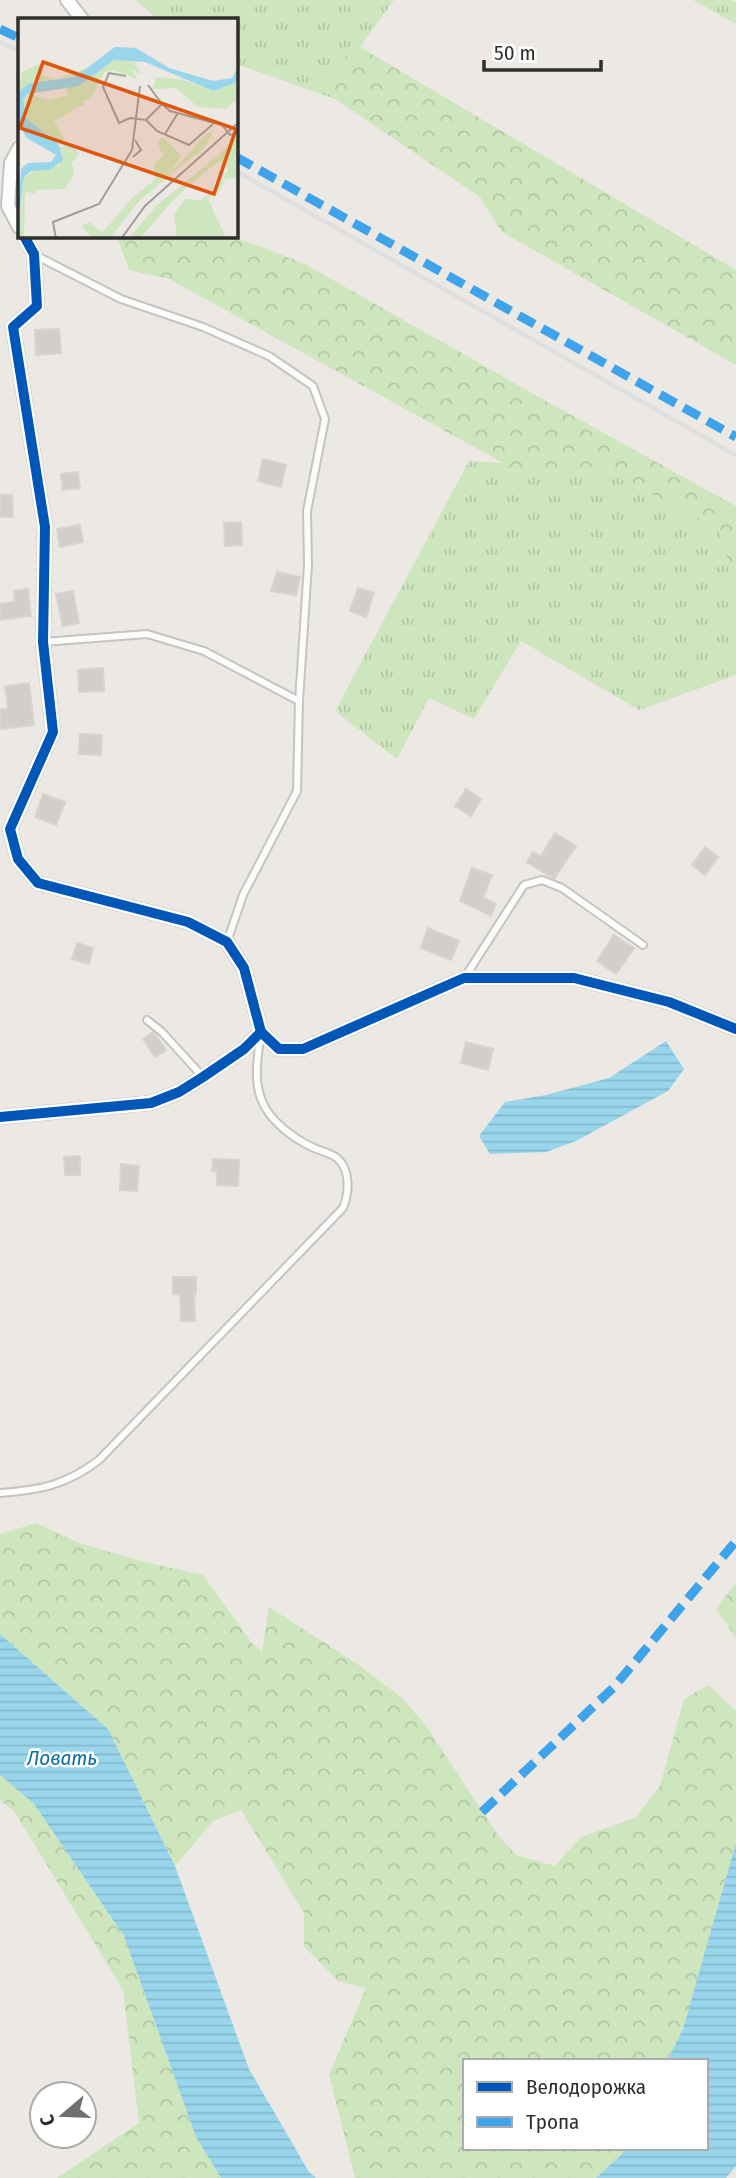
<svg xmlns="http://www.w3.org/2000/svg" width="736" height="2178" viewBox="0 0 736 2178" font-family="'Fira Sans Condensed',sans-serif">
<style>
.grass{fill:url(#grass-tufts)}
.forest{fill:url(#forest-crowns)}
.water{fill:url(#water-rules)}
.building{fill:#d1cecb;stroke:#d7d4d0;stroke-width:2}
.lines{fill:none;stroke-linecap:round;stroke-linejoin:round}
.service-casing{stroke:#c5c4c5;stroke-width:10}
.minor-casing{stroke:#c5c4c5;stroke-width:16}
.service{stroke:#fcfcfb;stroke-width:6}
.minor{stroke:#fcfcfb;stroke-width:12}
.rail{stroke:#dfdfe1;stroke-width:4.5}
.quiet{stroke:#3ea3eb;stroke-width:9;stroke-dasharray:18 9;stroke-linecap:butt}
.cycleway-casing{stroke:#fff;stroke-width:15}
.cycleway{stroke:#0057b8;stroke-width:10}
.labels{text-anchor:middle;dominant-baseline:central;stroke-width:5;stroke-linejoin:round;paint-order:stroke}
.water-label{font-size:21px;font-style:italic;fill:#0d6fa3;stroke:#fff}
.inset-road{fill:none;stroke:#a09e9b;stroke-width:2}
.view{fill:#df570e;fill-opacity:0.15;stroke:#df570e;stroke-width:3.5}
.inset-edge{fill:none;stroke:#2e2e2e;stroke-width:3.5}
</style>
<defs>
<pattern id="grass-tufts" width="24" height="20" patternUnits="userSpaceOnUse" patternTransform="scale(1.75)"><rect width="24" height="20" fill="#cee6be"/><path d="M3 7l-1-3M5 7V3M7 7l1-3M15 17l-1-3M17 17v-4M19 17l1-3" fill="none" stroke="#b1c6a4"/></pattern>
<pattern id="forest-crowns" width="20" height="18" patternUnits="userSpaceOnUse" patternTransform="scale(1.75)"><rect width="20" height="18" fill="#cee6be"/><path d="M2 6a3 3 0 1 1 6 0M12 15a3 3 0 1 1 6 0" fill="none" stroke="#b1c6a4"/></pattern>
<pattern id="water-rules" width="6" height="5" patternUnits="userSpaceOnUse" patternTransform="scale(1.75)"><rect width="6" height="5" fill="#99d6ec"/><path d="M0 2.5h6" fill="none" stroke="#84b8cb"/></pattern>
</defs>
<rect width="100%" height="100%" fill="#ece8e4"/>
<g class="grass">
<path d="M136 0H394L360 47 331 67 335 99 236 64V19H157Z"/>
<path d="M693 0H731L736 3V24Z"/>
<path d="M469 461 602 469 720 529 736 556V675L639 710 521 641 474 719 429 698 397 759 335 711Z"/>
</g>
<g class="forest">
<path d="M360 47 736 270V365L502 232 480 197 335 99 330 67Z"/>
<path d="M120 236H232L303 263 553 405 736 506V601L720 529 602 469 516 470 169 279 129 270 118 240Z"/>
<path d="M36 1523 77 1542 136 1560 203 1575 252 1643 262 1652 269 1607 356 1663 401 1697 427 1727 498 1835 516 1855 555 1866 581 1837 635 1818 660 1786 684 1699 708 1685 736 1711V1855L683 2029 667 2061H465V2148H625L622 2154 596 2178H355L329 2075 366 1988 338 1981 304 1946V1913L241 1810 213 1821 175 1866 108 1729 0 1634V1534Z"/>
<path d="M736 1582V1638L716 1609Z"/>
<path d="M0 1775 34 1804 124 1936 196 2137 221 2178H57L139 2123 123 1990 14 1811 0 1800Z"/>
</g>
<g class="water">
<path d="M666 1041 684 1069 668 1091 576 1141 546 1152 490 1154 479 1136 505 1102 546 1095 609 1078Z"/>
<path d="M0 1634 108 1729 175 1866 249 2069 309 2172 316 2178H221L196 2137 124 1936 34 1804 0 1775Z"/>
<path d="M736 1843V2166L726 2178H596L622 2154 625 2148H706V2061H667L683 2029Z"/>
</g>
<g class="building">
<path d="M59 329 61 353 36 355 35 330Z"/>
<path d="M263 459 286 465 281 487 258 481Z"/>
<path d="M78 472 80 488 63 490 61 474Z"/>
<path d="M0 495H12L13 517H0Z"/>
<path d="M241 522 242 545 225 546 224 523Z"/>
<path d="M80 525 83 542 60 547 57 529Z"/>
<path d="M277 572 300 577 296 595 271 591Z"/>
<path d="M358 588 374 593 366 617 350 611Z"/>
<path d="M28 589 31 616 0 620V604L15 602 14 591Z"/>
<path d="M73 591 79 623 63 626 56 594Z"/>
<path d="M103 668 104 691 79 692 78 670Z"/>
<path d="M29 683 34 725 0 729V710L8 709 5 686Z"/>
<path d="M80 734 102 735 101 755 79 754Z"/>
<path d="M466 789 481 799 471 816 455 806Z"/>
<path d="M43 794 65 802 56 825 35 817Z"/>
<path d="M555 833 576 846 554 879 527 862 533 852 541 856Z"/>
<path d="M705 847 718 857 705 875 692 865Z"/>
<path d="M472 868 492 875 483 898 496 904 491 916 460 901Z"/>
<path d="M428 928 459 941 451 960 421 948Z"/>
<path d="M614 935 634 948 616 974 597 961Z"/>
<path d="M77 943 93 948 89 964 72 959Z"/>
<path d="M153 1032 166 1050 155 1057 143 1039Z"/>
<path d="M466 1042 493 1049 488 1070 461 1063Z"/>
<path d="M80 1156V1175H65L64 1157Z"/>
<path d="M213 1159 239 1160 238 1186 217 1185V1171H212Z"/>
<path d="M121 1164 139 1166 137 1191 120 1190Z"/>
<path d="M173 1277H196V1294H194L195 1321H181L180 1294H173Z"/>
</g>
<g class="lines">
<g class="service-casing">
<g id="service">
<path d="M35 255 121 299 203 327 269 356 313 386 325 419 307 511 308 565 299 701 297 791 243 895 227 942"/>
<path d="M43 642 147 634 204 651 299 701"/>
<path d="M465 977 524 885 542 880 562 888 643 945"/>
<path d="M147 1020 162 1032 203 1077"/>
<path d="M0 1493C41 1490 66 1485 99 1460L343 1208C349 1193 351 1170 337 1158 331 1153 320 1151 312 1147 293 1138 270 1121 262 1101 253 1080 258 1057 260 1037"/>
</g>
</g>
<g class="minor-casing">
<g id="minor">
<path d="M67 0 82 19"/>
<path d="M19 148 11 163 8 206 19 227"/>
<path d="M24 236 34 254 37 306 13 327 45 527 43 642 53 732 10 829 18 859 38 883 188 922 227 942 244 968 261 1032"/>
<path d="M0 1117 151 1103 179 1092 203 1077 244 1049 261 1032 279 1049H303L464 978H574L669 1002 736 1029"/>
</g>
</g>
<use href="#service" class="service"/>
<use href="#minor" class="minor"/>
<g class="rail">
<path d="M0 42 19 51"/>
<path d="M236 171 736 455"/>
</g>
<g class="quiet">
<path d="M0 29 19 38"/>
<path d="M236 157 736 437"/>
<path d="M482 1812 614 1687 736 1541"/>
</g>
<g class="cycleway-casing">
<g id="cycleway">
<path d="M24 236 34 254 37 306 13 327 45 527 43 642 53 732 10 829 18 859 38 883 188 922 227 942 244 968 261 1032"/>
<path d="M0 1117 151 1103 179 1092 203 1077 244 1049 261 1032 279 1049H303L464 978H574L669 1002 736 1029"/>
</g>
</g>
<use href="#cycleway" class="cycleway"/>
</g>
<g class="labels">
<g class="water-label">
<text x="62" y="1758">Ловать</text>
</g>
</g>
<g transform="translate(18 18)">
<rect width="220" height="220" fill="#ece8e4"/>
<path d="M220 118V159L206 162 203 171 190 181 208 220H197L198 213 166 215 174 220H159L156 196 167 181 183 182 198 171 210 152 199 138ZM145 119 163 138 149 159 136 161V146L145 138 139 123Z" fill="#cee6be"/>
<path d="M96 42 116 44 123 57 113 51 119 61 96 52 87 54 72 81 64 83 67 86 36 103 46 120 41 127 8 100 5 81 10 76 30 82 50 77 47 69 61 67ZM22 46 25 58 38 61 73 49 57 59 22 63 0 74 4 54ZM139 59 166 62 195 73 220 64V97L217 82 208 91 180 89 158 70 134 71ZM190 114 195 116 186 130 121 183 92 220H74L64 208 71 204 84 215 115 179 142 158 149 159ZM53 125 61 136 54 145 56 157 46 171 20 172 16 176 7 173 6 220 0 221 6 160 18 151 42 148V129ZM199 138 203 141 158 179 122 220H111L139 187Z" fill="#cee6be"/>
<path d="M182 187 197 204V220H174L166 215 167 195Z" fill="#cee6be"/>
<path d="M97 29 118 30 151 50 195 63 214 60 220 49V64L195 73 127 44 96 42 61 68 10 76 5 81 8 100 41 127 45 143 31 152 13 153 6 159 0 207 3 151 10 145 33 144 38 137 9 120 0 105V74L12 65 57 59Z" fill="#99d6ec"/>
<path class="inset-road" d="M108 58 91 55 85 69 101 105 112 100 128 102 144 86 152 93 204 107 212 117 221 115M130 67 144 86M128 102 139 113 171 127 195 106M147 116 160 95M115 139 123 132 117 122M38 221 35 204 81 186 114 132 122 68M103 221 127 188 221 104"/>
<path class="view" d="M25 44 218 111 196 176 2 110Z"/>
<rect width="220" height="220" class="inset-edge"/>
</g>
<rect x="463" y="2059" width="245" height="91" fill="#ffffff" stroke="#ababab" stroke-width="2"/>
<rect x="477" y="2082" width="35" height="10" fill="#0057b8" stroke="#ababab" stroke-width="2"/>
<text x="526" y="2094" font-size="21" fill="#2e2e2e">Велодорожка</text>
<rect x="477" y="2117" width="35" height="10" fill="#3ea3eb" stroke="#ababab" stroke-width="2"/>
<text x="526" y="2129" font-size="21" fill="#2e2e2e">Тропа</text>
<g transform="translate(63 2115) rotate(251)"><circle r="33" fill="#ffffff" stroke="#ababab" stroke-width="2"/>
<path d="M0-5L12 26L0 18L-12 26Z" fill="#706f6e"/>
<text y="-10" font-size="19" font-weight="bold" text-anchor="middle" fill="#2e2e2e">С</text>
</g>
<path d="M484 60v10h117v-10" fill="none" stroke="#2e2e2e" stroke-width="3.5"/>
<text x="494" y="60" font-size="21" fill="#2e2e2e" stroke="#ffffff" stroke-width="5" paint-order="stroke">50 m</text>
</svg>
